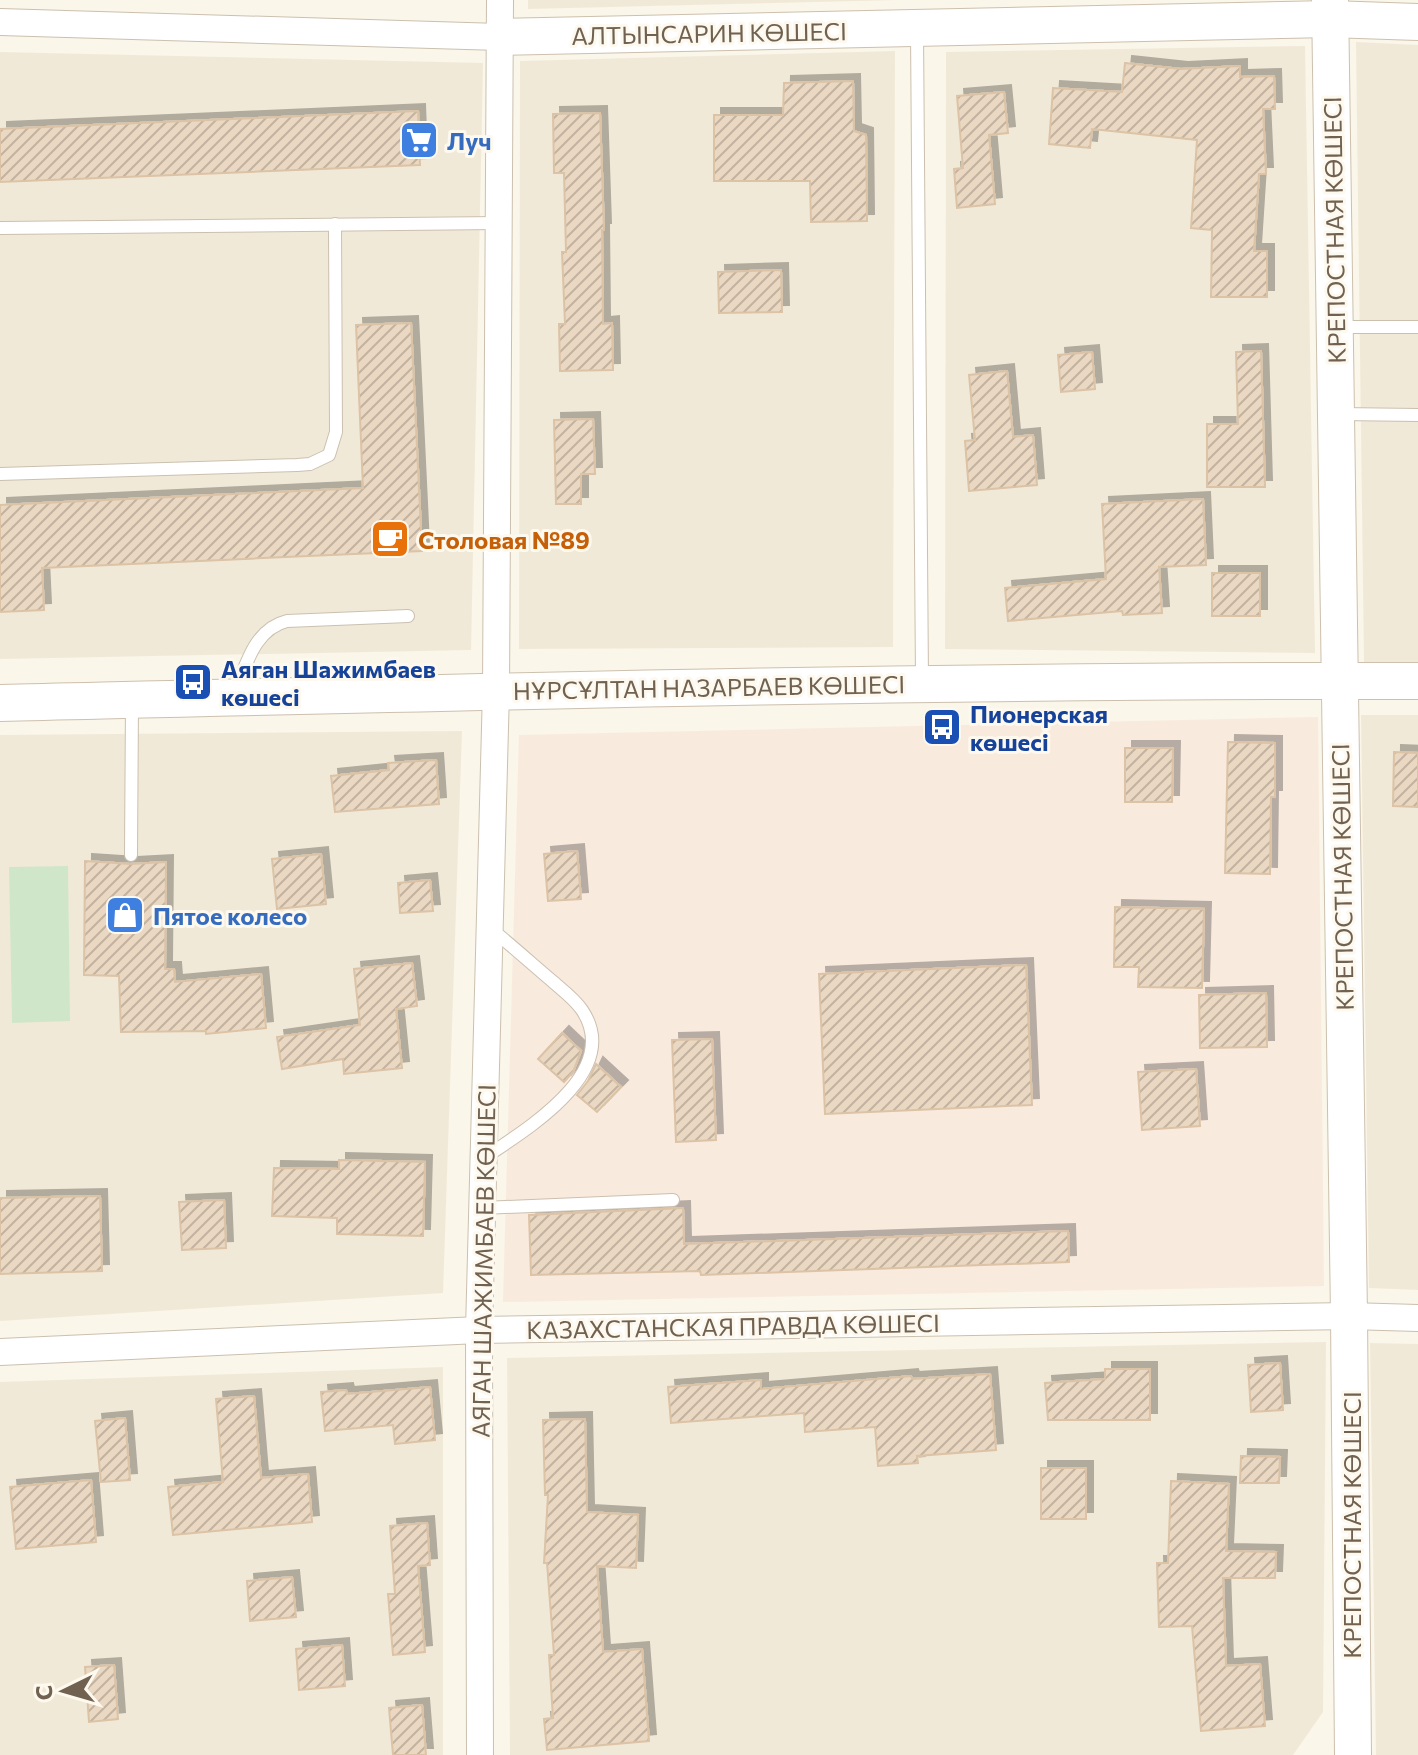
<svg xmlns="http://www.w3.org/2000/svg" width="1418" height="1755" viewBox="0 0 1418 1755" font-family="Commissioner,sans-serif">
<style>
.residential{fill:#f1e9d8}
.commercial{fill:#f9eade}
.garden{fill:#d0e6c9}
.building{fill:url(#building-hatch);stroke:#dcc3a6;stroke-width:2;filter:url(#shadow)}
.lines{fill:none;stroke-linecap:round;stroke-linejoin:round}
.lane-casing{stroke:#cbc0b0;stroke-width:14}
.street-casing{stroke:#cbc0b0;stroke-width:28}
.secondary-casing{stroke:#cdc0ae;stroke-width:38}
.lane{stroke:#fff;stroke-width:12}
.street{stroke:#fff;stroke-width:26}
.secondary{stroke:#fff;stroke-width:36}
.labels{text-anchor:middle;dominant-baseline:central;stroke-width:6;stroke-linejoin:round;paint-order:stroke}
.street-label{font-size:24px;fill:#716150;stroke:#fdf9ef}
.shop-label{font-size:24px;font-weight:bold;fill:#366cbe;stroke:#fdf9ef;text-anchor:start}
.food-label{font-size:24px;font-weight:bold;fill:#c56008;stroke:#fdf9ef;text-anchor:start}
.transit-label{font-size:24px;font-weight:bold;fill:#164399;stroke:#fdf9ef;text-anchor:start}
</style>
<defs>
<pattern id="building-hatch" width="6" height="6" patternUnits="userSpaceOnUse" patternTransform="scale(2)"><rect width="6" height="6" fill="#ead8c2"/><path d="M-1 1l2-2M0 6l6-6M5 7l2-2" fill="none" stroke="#c2b3a0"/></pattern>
<filter id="shadow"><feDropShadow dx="7" dy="-7" stdDeviation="0" flood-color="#0004"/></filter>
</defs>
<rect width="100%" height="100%" fill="#faf6e9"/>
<g class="residential">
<path d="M528 0H898L528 9Z"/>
<path d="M1356 42 1418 45V663H1364Z"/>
<path d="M1305 46 1315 653 945 649 946 52Z"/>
<path d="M895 51 893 647 519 649 520 61Z"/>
<path d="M0 52 483 63 471 650 0 659Z"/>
<path d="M1361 715H1418V1290L1369 1288Z"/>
<path d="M462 731 443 1293 0 1321V735Z"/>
<path d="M1326 1342 1323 1712 1293 1755H510L507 1358Z"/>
<path d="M1370 1343 1418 1344V1755H1376Z"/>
<path d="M443 1367V1755H0V1382Z"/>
</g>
<path class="commercial" d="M1318 717 1324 1286 503 1302 519 735Z"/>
<path class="garden" d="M68 866 70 1021 12 1023 9 867Z"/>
<g class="building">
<path d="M1125 63 1181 69 1240 66V77L1274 76 1275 109H1263L1266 174H1259L1254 251H1267V297H1211L1212 230 1191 228 1197 140 1092 129 1090 148 1049 144 1053 88 1122 92Z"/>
<path d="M853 81 854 131 866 135 867 221 811 222 810 181H714V115H783L784 83Z"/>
<path d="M1004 92 1008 133 989 135 995 204 957 208 954 169 963 168 957 96Z"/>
<path d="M418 111 420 165 0 182V129Z"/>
<path d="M600 113 604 230H602L603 324 612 323 613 370 560 371 559 324H565L562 252H566L564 173H554L553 114Z"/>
<path d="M781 270 782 312 719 313 718 272Z"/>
<path d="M411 323 422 551 42 568 44 610 0 612V505L363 488 356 325Z"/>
<path d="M1261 351 1265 487H1207V424H1238L1236 352Z"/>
<path d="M1092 352 1095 389 1061 392 1058 355Z"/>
<path d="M1007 371 1013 437 1033 435 1037 485 969 491 965 441 975 440 969 375Z"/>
<path d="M593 419 595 474H581V504H556L554 420Z"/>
<path d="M1203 499 1206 565 1159 567 1162 613 1123 615 1122 611 1008 621 1005 588 1106 579 1102 504Z"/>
<rect x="1212" y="573" width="48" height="43"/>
<path d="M1228 742 1275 743V797H1271L1270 874 1225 873Z"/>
<path d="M1125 748H1173L1172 802H1125Z"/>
<path d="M1394 752 1418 753V807L1393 806Z"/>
<path d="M436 760 439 804 335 812 331 776 389 770 388 763Z"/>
<path d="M577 851 581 899 548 901 544 854Z"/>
<path d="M321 854 326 904 277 909 272 859Z"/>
<path d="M85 861 130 864 166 862 165 969H174L175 982 261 974 266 1028 206 1034V1031L121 1032 119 976 84 975Z"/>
<path d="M430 880 433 911 400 913 398 883Z"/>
<path d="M1115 907 1204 909 1202 988 1138 987 1139 967H1114Z"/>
<path d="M412 963 417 1006 396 1009 402 1068 344 1074 343 1059 282 1069 277 1037 360 1025 354 969Z"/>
<path d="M1026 965 1032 1105 825 1114 819 974Z"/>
<path d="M1266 993 1267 1047 1200 1048 1199 995Z"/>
<path d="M562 1033 581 1051 573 1072 564 1082 538 1059Z"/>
<path d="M712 1039 716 1140 676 1142 672 1040Z"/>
<path d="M596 1064 621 1087 597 1112 577 1095 588 1081Z"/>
<path d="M1196 1069 1200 1126 1142 1130 1138 1072Z"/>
<path d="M339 1160 425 1162 423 1236 337 1234V1218L272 1216 274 1168 339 1169Z"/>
<path d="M100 1196 102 1271 0 1274V1198Z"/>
<path d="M224 1200 226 1248 182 1250 179 1202Z"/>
<path d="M683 1208 684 1244 1068 1231 1069 1262 701 1275 700 1271 531 1275 529 1215Z"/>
<path d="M1280 1363 1283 1410 1251 1412 1248 1365Z"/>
<path d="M1105 1369H1150V1420H1048L1045 1383 1105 1379Z"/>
<path d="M990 1374 996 1450 917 1456 918 1463 878 1466 875 1427 805 1432 804 1413 671 1423 668 1387 761 1380V1389L911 1376 912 1379Z"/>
<path d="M430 1387 435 1440 395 1444 393 1425 325 1431 321 1392 346 1390 347 1394Z"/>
<path d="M254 1396 261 1478 308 1474 312 1522 173 1535 168 1487 223 1482 216 1399Z"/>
<path d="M125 1418 130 1480 101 1482 95 1421Z"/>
<path d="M585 1419 587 1512 638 1515 636 1568 597 1566 603 1652 642 1649 649 1741 547 1750 544 1719 553 1718 549 1655H554L547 1563H544L548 1495H545L543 1420Z"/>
<path d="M1241 1456 1280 1457 1279 1483H1240Z"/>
<rect x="1041" y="1468" width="45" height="51"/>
<path d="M91 1480 96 1542 16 1549 10 1487Z"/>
<path d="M1171 1481 1229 1484 1226 1551 1276 1552 1275 1578H1223L1226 1666 1260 1664 1265 1726 1201 1731 1192 1626 1159 1627 1157 1563H1168Z"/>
<path d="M427 1523 430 1565 418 1566 425 1652 393 1655 388 1594H395L390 1526Z"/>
<path d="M292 1577 296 1617 250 1621 247 1581Z"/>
<path d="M342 1645 345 1686 299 1690 296 1649Z"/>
<path d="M114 1665 118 1719 89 1722 85 1667Z"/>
<path d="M422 1705 426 1755H393L389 1708Z"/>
</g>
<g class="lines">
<g class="lane-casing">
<g id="lane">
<path d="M917 31 922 680"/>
<path d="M0 228 499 223"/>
<path d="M1339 327H1418"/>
<path d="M1340 414 1418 415"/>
<path d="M0 474 297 465 310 464 329 455 336 432 335 224"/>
<path d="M234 694C246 666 254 629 287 621L408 616"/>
<path d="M131 855 132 703"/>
<path d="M484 1158C525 1130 624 1072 582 1010 574 998 561 989 551 980 531 963 511 945 490 928"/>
<path d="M483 1208 673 1200"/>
</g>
</g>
<g class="street-casing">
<g id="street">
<path d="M0 22 500 37"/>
<path d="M0 1352 479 1330 1349 1316 1418 1318"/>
<path d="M480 1755 479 1330 496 690 500 0"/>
</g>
</g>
<g class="secondary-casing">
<g id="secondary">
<path d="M1330 0 1349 1316 1353 1755"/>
<path d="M500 37 1330 19 1418 22"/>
<path d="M0 703C473 692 945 680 1418 681"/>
</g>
</g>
<use href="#lane" class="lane"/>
<use href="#street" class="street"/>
<use href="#secondary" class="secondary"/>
</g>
<defs>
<g id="supermarket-square" transform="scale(2)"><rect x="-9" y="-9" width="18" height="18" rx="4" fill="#3f7fe0" stroke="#fdf9ef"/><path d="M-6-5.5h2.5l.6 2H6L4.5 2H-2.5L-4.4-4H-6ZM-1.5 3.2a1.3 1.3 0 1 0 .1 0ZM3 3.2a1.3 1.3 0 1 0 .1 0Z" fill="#fff"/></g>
<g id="cafe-square" transform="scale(2)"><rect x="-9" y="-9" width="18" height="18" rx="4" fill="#e8710a" stroke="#fdf9ef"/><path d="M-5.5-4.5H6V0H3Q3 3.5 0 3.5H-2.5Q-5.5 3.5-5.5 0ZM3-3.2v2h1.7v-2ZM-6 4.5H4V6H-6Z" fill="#fff"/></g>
<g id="bus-square" transform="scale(2)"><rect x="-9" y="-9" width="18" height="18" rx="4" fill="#1a4fb4" stroke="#fdf9ef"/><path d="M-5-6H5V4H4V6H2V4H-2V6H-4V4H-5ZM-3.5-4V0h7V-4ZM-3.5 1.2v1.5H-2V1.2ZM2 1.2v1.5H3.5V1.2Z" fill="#fff"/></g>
<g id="shop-square" transform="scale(2)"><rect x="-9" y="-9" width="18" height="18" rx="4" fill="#3f7fe0" stroke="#fdf9ef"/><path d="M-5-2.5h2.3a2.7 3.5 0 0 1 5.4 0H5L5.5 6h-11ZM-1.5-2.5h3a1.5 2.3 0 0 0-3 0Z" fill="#fff"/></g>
</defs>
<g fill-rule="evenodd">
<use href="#supermarket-square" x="419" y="140"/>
<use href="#cafe-square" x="390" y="539"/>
<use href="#bus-square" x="193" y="682"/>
<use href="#bus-square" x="942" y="727"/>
<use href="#shop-square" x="125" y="915"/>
</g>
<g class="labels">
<g class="street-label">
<text transform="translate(709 33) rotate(-1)">АЛТЫНСАРИН КӨШЕСІ</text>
<text transform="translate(1334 230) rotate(-91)">КРЕПОСТНАЯ КӨШЕСІ</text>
<text transform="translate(709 687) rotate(-1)">НҰРСҰЛТАН НАЗАРБАЕВ КӨШЕСІ</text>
<text transform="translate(1342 877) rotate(-91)">КРЕПОСТНАЯ КӨШЕСІ</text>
<text transform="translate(483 1261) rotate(-89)">АЯГАН ШАЖИМБАЕВ КӨШЕСІ</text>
<text transform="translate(733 1326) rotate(-1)">КАЗАХСТАНСКАЯ ПРАВДА КӨШЕСІ</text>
<text transform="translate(1351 1525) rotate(-90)">КРЕПОСТНАЯ КӨШЕСІ</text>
</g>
<g class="shop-label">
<text x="447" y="140">Луч</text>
<text x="153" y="915">Пятое колесо</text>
</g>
<g class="food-label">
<text x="418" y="539">Столовая №89</text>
</g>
<g class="transit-label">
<text x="221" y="668">Аяган Шажимбаев<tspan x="221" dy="28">көшесі</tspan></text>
<text x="970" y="713">Пионерская<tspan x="970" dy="28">көшесі</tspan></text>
</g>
</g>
<g transform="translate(64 1691) rotate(265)" stroke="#fdf9ef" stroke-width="6" paint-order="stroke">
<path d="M0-6L14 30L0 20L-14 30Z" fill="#716150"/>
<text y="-12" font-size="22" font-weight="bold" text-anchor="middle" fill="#716150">С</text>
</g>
</svg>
